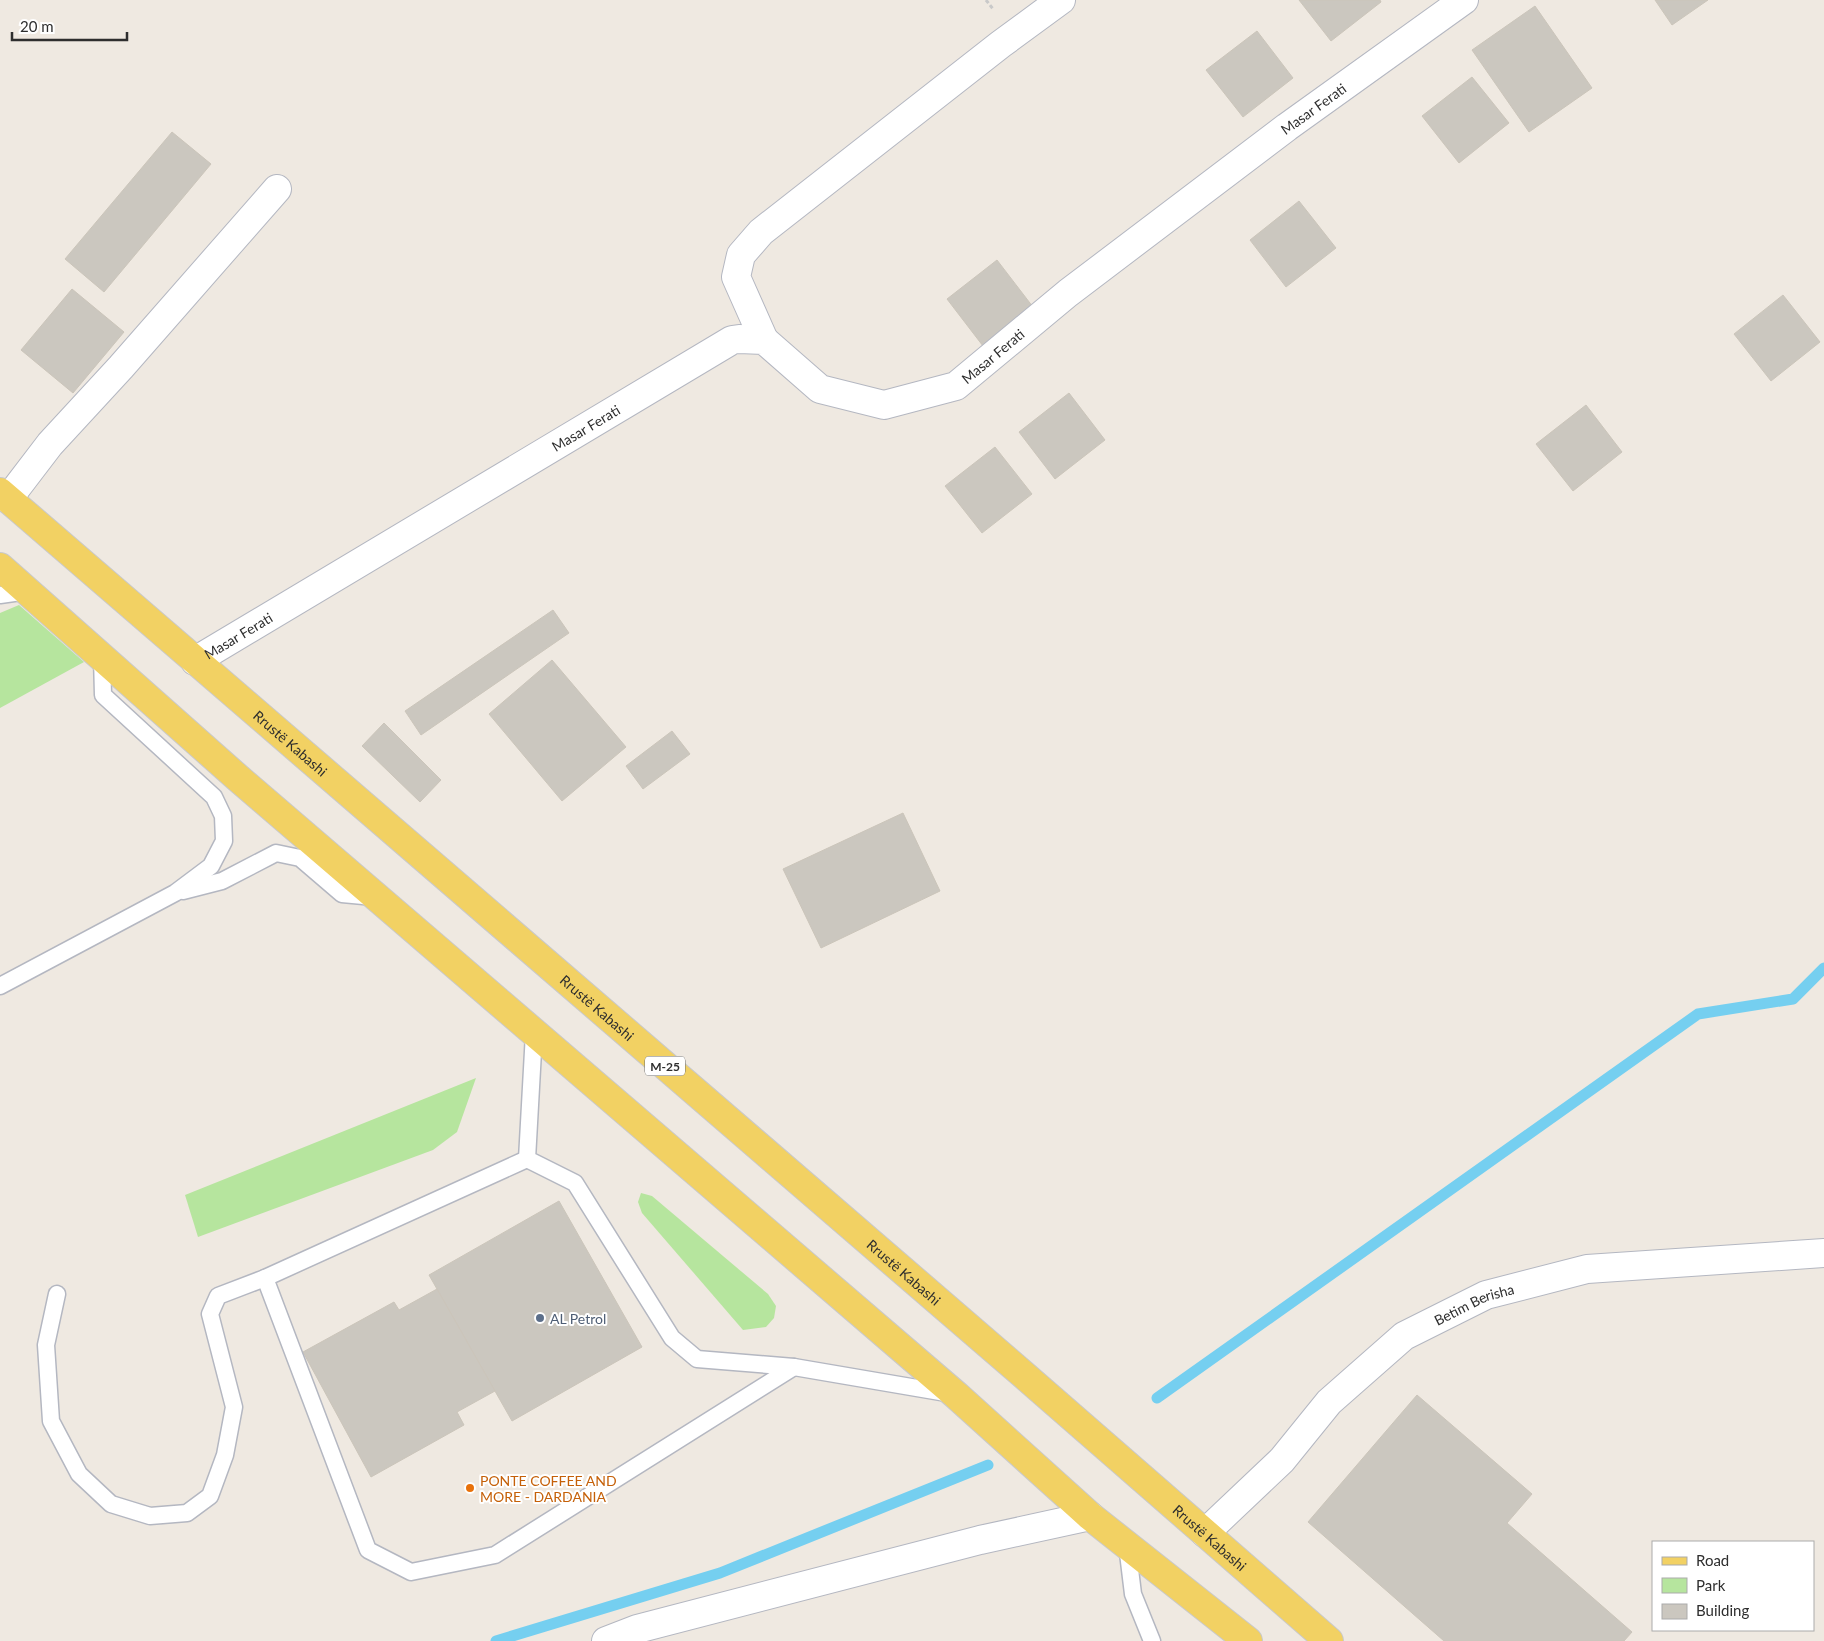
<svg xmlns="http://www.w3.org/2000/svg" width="1824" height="1641" viewBox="0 0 1824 1641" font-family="Lato,sans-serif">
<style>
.green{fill:#b6e59e}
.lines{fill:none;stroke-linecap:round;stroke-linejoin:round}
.stream{stroke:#75cff0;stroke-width:11}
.building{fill:#cbc7bf;stroke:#cbc5ba}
.service-casing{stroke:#b4b7c1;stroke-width:19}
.minor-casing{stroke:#b4b7c1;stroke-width:30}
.primary-casing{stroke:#c9c9c9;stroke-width:30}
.path{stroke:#c9c9c9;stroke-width:3;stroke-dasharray:4 2.5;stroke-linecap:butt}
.service{stroke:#fff;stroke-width:16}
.minor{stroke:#fff;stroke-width:28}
.primary{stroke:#f2d163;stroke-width:28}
.service-dot{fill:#5c6f8a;stroke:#fff;stroke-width:2}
.food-dot{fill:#e8710a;stroke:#fff;stroke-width:2}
.labels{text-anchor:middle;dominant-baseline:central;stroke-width:4;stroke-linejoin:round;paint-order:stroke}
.shield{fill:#fff;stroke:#6d6d6d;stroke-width:1}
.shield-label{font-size:12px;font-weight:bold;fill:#2e2e2e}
.street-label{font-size:14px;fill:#2e2e2e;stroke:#fff}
.service-label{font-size:14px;fill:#4e5e75;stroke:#fff;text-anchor:start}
.food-label{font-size:14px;fill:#c56008;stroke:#fff;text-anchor:start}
</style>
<rect width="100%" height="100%" fill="#efe9e1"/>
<g class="green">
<path d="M19 605 84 662 0 708V613Z"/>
<path d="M476 1078 457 1132 433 1150 198 1237 185 1195Z"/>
<path d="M641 1193 652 1196 768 1294 776 1306 774 1318 766 1327 743 1330 642 1213 638 1202Z"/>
</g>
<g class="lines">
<g class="stream">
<path d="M1157 1398 1698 1014 1793 999 1824 968"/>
<path d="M496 1641 720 1573 988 1465"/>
</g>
</g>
<g class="building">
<path d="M1299 0H1380L1381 2 1331 41Z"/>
<path d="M1655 0H1708L1672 25Z"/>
<path d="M1535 6 1592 88 1529 132 1472 50Z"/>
<path d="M1257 31 1293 78 1243 117 1206 70Z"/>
<path d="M1472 77 1509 123 1459 163 1422 116Z"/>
<path d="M172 132 211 164 104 292 65 259Z"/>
<path d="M1299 201 1336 248 1286 287 1250 240Z"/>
<path d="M997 260 1033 307 983 346 947 299Z"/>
<path d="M72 289 124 332 73 393 21 350Z"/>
<path d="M1783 295 1820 342 1771 381 1734 334Z"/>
<path d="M1069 393 1105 440 1055 479 1019 432Z"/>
<path d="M1586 405 1622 452 1573 491 1536 444Z"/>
<path d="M995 447 1032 494 982 533 945 486Z"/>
<path d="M553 610 569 633 421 735 405 711Z"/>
<path d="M552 660 626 747 562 801 489 714Z"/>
<path d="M384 723 441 780 420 802 362 746Z"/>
<path d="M672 731 690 754 643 789 626 766Z"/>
<path d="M903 813 940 891 821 948 783 869Z"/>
<path d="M559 1201 642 1347 512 1421 429 1275Z"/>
<path d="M437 1289 495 1391 457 1412 464 1425 371 1477 303 1352 394 1302 399 1310Z"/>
<path d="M1417 1395 1532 1494 1507 1523 1632 1632 1624 1641H1444L1308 1522Z"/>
</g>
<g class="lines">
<g class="service-casing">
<g id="service">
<path d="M0 595 28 591"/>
<path d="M183 891 222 881 276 853 300 858 342 894 374 897"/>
<path d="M0 986 175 893 211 866 224 841 223 816 214 797 103 695 102 657"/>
<path d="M534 1033 527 1159 575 1183 672 1338 697 1359 794 1367 952 1394"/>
<path d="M527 1159 265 1278 368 1550 411 1572 495 1555 794 1367"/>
<path d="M57 1294 46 1345 51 1421 79 1474 111 1504 150 1516 187 1513 210 1496 225 1455 234 1407 210 1314 218 1296 265 1278"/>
<path d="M1127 1545 1133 1594 1152 1641"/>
</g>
</g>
<g class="minor-casing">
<g id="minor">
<path d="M764 340 736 277 741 255 761 232 1001 44 1061 0"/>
<path d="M8 499 50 444 121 367 277 189"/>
<path id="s1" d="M195 661 732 340 739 339 764 340 820 389 884 405 956 386 1068 293 1287 127 1464 0"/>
<path id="s2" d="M1205 1533 1282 1460 1329 1402 1404 1336 1486 1295 1587 1269 1824 1253"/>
<path d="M606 1641 637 1629 980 1540 1090 1516"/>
</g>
</g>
<g class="primary-casing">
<g id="primary">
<path id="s3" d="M0 492 1025 1376 1329 1641"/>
<path d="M0 567 238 778 956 1395 1090 1516 1248 1641"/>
</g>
</g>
<path class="path" d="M986 0 993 9"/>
<use href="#service" class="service"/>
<use href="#minor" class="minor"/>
<use href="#primary" class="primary"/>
</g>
<circle class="service-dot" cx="540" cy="1318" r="5"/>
<circle class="food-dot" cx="470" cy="1488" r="5"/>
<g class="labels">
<rect class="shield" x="645" y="1056.5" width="40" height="19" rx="4"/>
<g class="shield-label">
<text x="665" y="1066">M-25</text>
</g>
<g class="street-label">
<text stroke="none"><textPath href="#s1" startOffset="1325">Masar Ferati</textPath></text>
<text stroke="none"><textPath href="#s1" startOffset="920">Masar Ferati</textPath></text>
<text stroke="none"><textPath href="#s1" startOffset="455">Masar Ferati</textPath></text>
<text stroke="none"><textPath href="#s1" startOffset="50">Masar Ferati</textPath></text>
<text stroke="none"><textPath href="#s3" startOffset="384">Rrustë Kabashi</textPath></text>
<text stroke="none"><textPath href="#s3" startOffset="789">Rrustë Kabashi</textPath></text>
<text stroke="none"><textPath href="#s3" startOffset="1194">Rrustë Kabashi</textPath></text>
<text stroke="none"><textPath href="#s2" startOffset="358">Betim Berisha</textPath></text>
<text stroke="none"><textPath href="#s3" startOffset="1599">Rrustë Kabashi</textPath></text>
</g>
<g class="service-label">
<text x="550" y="1318">AL Petrol</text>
</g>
<g class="food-label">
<text x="480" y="1480">PONTE COFFEE AND<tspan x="480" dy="16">MORE - DARDANIA</tspan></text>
</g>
</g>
<rect x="1652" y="1541" width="162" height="90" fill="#ffffff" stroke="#ababab"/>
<rect x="1662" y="1557" width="25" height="8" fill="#f2d163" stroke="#ababab"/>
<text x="1696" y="1566" font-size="15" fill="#2e2e2e">Road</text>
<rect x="1662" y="1578" width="25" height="15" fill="#b6e59e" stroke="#ababab"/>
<text x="1696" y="1591" font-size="15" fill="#2e2e2e">Park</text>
<rect x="1662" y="1604" width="25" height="15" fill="#cbc7bf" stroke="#ababab"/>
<text x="1696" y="1616" font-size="15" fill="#2e2e2e">Building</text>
<path d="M12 32v8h115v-8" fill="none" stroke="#2e2e2e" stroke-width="2.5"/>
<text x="20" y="32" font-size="15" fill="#2e2e2e" stroke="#ffffff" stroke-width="4" paint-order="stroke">20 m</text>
</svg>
